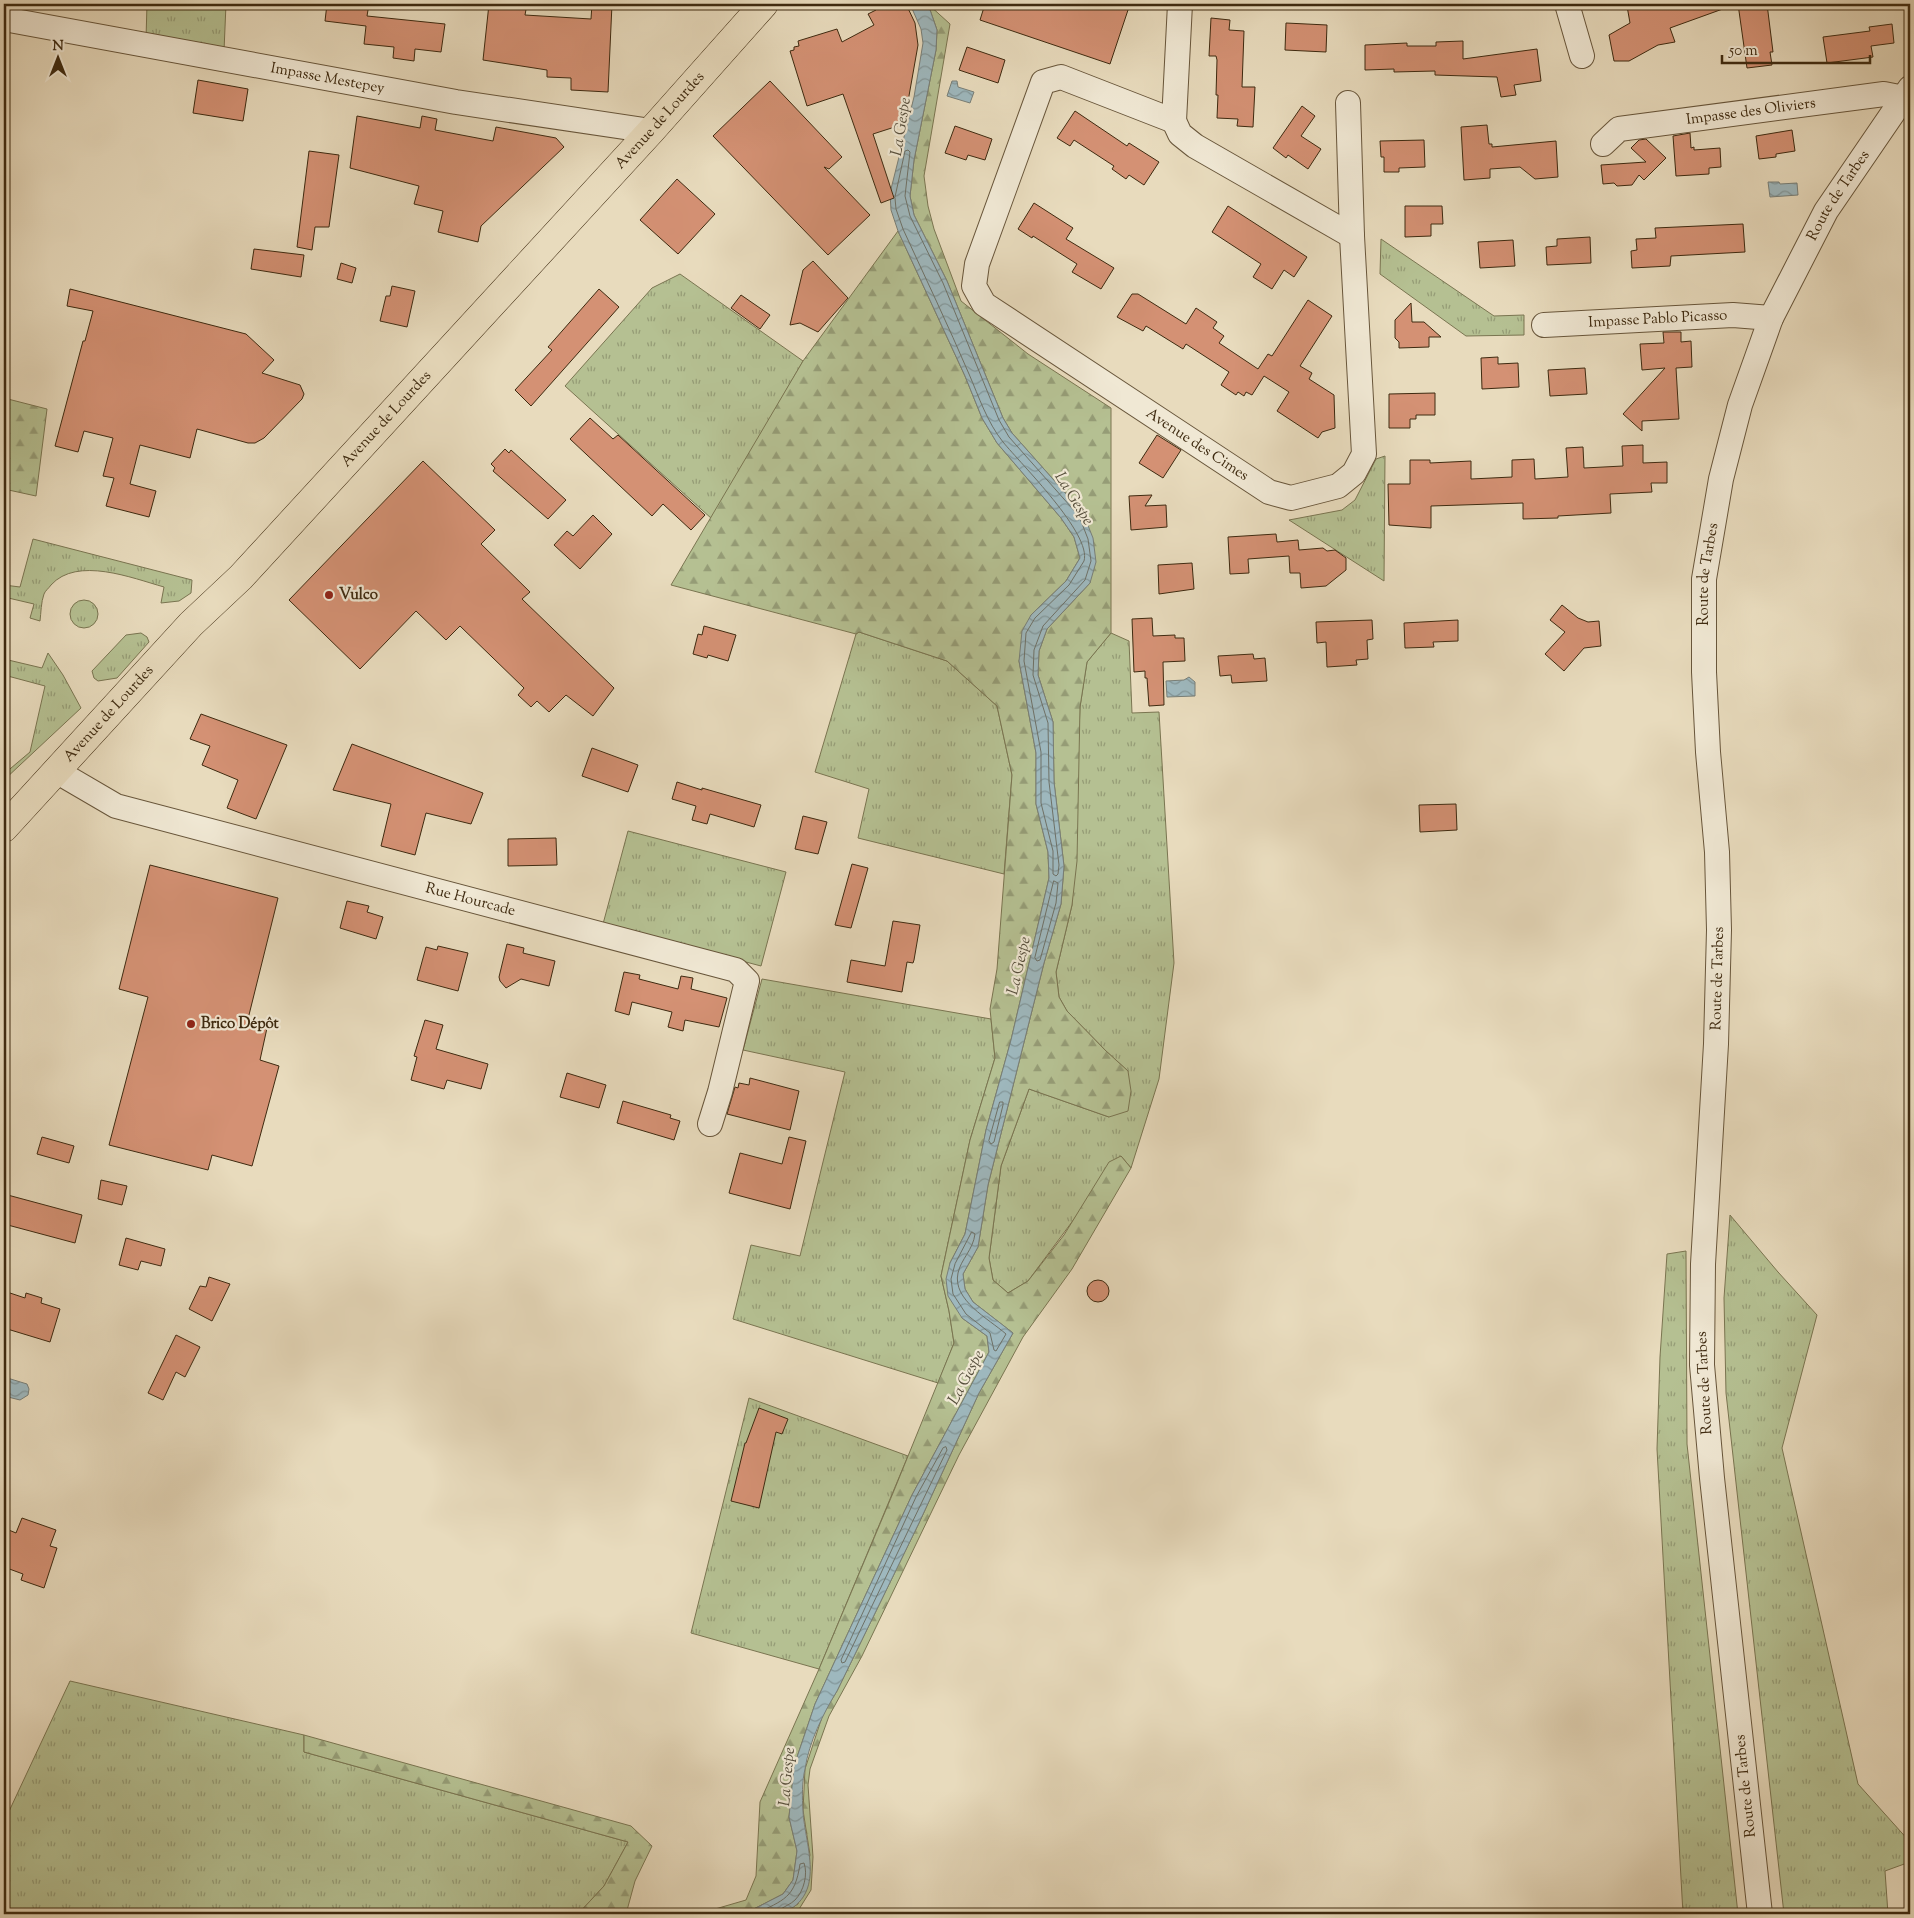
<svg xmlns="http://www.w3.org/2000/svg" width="1914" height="1918" viewBox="0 0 1914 1918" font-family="'Sorts Mill Goudy',serif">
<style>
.grass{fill:url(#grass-tufts);stroke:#7a7551}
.forest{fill:url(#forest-firs);stroke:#7a7551}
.water{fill:url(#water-waves);stroke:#787f78}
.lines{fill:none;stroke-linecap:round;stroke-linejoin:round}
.shore{stroke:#6e7167;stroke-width:1}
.building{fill:#d49174;stroke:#3e2a10}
.minor-casing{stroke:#68563b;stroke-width:26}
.major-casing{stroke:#3e2a10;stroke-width:29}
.minor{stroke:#f0e8d4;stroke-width:24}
.major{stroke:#e8dbbd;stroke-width:28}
.poi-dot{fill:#8f2418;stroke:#f0e8d4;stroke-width:2}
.labels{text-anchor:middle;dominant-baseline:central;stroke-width:4.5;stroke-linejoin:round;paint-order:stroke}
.street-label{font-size:15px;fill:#3e2a10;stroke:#f0e8d4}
.poi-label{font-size:15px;font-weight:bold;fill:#3e2a10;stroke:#f0e8d4;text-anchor:start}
.water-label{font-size:16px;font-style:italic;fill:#564e3c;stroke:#f0e8d4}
</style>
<defs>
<pattern id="grass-tufts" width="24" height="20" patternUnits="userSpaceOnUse" patternTransform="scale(1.25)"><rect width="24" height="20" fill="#b5c092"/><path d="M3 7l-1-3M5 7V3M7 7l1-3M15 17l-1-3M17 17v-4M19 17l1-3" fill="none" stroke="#959c76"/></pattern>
<pattern id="forest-firs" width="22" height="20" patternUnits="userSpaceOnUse" patternTransform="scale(1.25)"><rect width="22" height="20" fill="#b5c092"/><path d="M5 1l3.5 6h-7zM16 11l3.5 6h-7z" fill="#959c76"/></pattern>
<pattern id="water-waves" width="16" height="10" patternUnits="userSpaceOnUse" patternTransform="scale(1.25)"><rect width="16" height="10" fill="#9eb8be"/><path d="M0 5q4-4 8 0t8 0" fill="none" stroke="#829699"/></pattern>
</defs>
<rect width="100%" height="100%" fill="#e8dbbd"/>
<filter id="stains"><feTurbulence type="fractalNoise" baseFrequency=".004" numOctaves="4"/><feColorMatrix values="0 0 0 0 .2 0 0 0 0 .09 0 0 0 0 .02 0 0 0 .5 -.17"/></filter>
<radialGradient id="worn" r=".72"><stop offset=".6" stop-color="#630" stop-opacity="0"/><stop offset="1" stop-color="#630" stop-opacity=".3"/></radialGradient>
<g class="grass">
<path d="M147 4H226L224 51 146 39Z"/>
<path d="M1381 239 1494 316 1524 315V335L1466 336 1380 274Z"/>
<path d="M680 274 803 361 712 519 565 386 652 288Z"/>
<path d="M1385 456 1384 581 1289 520 1342 510 1355 500 1376 459Z"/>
<path d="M33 539 192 580 191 593 179 601 161 603 164 587C132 578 77 556 51 585 49 588 45 591 44 594 41 602 41 613 40 621L30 618 34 604 4 597V585L20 587Z"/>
<circle cx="84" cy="614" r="14"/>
<path d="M859 632 947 661 997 706 1012 775 1004 874 858 838 869 789 815 772 856 634Z"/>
<path d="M141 633 147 637 149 642 117 678 98 681 94 678 92 671 126 635Z"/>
<path d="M1111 633 1129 641 1132 713 1159 712 1174 963 1159 1079 1131 1168 1121 1156 1028 1281 1008 1293 993 1280 989 1258 1001 1166 1029 1089 1109 1117 1128 1071 1106 1051 1067 1011 1059 997 1056 972 1072 905 1080 707 1087 662Z"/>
<path d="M48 653 63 675 81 708 4 780V774L30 752 45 686 4 675V659L42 668Z"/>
<path d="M628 831 786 872 761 966 603 924Z"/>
<path d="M762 979 991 1019 995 1058 970 1140 941 1276 949 1311 954 1343 938 1383 733 1319 751 1245 800 1256 845 1072 743 1050Z"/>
<path d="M1730 1215 1778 1272 1817 1315 1782 1448 1858 1784 1910 1842V1867L1907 1863 1885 1871 1888 1914H1784L1726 1393 1724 1298Z"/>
<path d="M1686 1251 1687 1444 1738 1914H1683L1657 1449 1660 1357 1667 1254Z"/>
<path d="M749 1398 908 1456 819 1669 691 1633Z"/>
<path d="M70 1681 304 1735V1752L628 1842 604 1886 578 1914H4V1822Z"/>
</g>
<g class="forest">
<path d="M928 4 950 24 924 176 928 206 934 229 961 301 1028 354 1111 408V633L1087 662 1080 707 1077 861 1072 905 1056 972 1059 997 1067 1011 1106 1051 1128 1071 1131 1091 1128 1111 1109 1117 1029 1089 1001 1166 989 1258 993 1280 1008 1293 1028 1281 1064 1235 1109 1162 1121 1156 1131 1168 1072 1269 1023 1337 959 1455 862 1656 829 1716 810 1769 808 1785 813 1857 811 1890 796 1914H781L798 1904 810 1855 803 1810 805 1769 823 1714 837 1691 919 1523 979 1393 1013 1333 973 1302 965 1289 963 1274 978 1247 988 1185 1044 963 1061 904 1064 866 1054 782 1053 722 1038 675 1039 651 1047 629 1090 583 1083 513 1012 433 1003 418 947 281 914 215 910 196 914 160 936 50 937 30Z"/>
<path d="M898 231 965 376 982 418 997 443 1061 518 1074 537 1080 558 1066 581 1031 615 1019 661 1036 753V804L1048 852 1049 878 1011 1040 986 1130 965 1234 950 1263 962 1318 987 1336 989 1352 912 1495 815 1704 794 1766 789 1817 797 1851 793 1880 783 1894 744 1914H698L746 1900 756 1876 760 1802 819 1669 893 1493 954 1343 949 1311 941 1276 970 1140 995 1058 990 1009 997 969 1012 775 997 706 947 661 859 632 856 634 671 585 803 361Z"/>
<path d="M4 398 47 409 36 496 4 489Z"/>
<path d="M304 1735 631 1826 652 1846 635 1881 626 1914H578L604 1886 628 1842 304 1752Z"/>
</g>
<g class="water">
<path d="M910 4H928L937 30 936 50 914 160 910 196 914 215 947 281 1003 418 1012 433 1083 513 1093 538 1096 562 1090 583 1047 629 1039 651 1038 675 1053 722 1054 782 1064 866 1061 904 1044 963 988 1185 978 1247 963 1274 965 1289 973 1302 1013 1333 979 1393 919 1523 837 1691C823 1714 809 1742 805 1769 802 1781 802 1798 803 1811 805 1846 827 1894 783 1913 773 1917 755 1914 744 1914L783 1894 793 1880 797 1851 789 1817 794 1766 815 1704 912 1495 989 1352 987 1336 962 1318 948 1296 946 1279 950 1263 965 1234 986 1130 1011 1040 1049 878 1048 852 1036 804V753L1019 661 1022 631 1031 615 1066 581 1080 558 1074 537 1061 518 997 443 982 418 965 376 898 231 891 210 890 193 914 97 923 43 921 29Z"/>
<path d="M952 81H957L958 87 974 92 970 103 947 96Z"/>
<path d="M1768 182H1779L1780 184 1797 183 1798 195 1770 197Z"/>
<path d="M1189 677 1195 682V696L1167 697 1166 681 1184 680Z"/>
<path d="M4 1377 27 1384 29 1389 28 1395 20 1400 4 1396Z"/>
</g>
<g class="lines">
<g class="shore">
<path d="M895 197 905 151 908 150 910 152 905 196 910 216 943 283 999 420 1009 437 1079 516 1088 539 1091 561 1085 580 1043 626 1034 650 1033 675 1048 723 1049 782 1059 865 1058 874 1056 876 1053 874V851L1041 803V752L1024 661 1026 633 1035 618 1069 585 1084 561C1092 534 1021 464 1003 442 987 422 979 397 969 374 948 325 925 277 903 229L896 209 895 198"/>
<path d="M1054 881 1058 883 1056 903 1040 960 1037 961 1035 958Z"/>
<path d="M1000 1102H1003V1105L994 1142 991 1144 989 1141Z"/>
<path d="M972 1232 975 1234C973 1250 961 1259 958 1273 952 1300 989 1319 1006 1334L996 1351 994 1350 990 1333 966 1314 953 1294 951 1279 955 1264Z"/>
<path d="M946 1447 947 1450 845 1662 842 1663 841 1660 916 1497 943 1448Z"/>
<path d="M755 1914C784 1900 795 1898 800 1864L804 1863C808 1874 804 1891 795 1900 791 1904 785 1906 781 1909L779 1914"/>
</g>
</g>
<g class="building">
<path d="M327 4H369L367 16 445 24 441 52 415 49 414 61 393 58 394 47 364 44 366 26 325 21Z"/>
<path d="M489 4H527L525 15 591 19 592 4H612L608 92 571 90V78L547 77V70L483 60Z"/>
<path d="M873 4H906L915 23 918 45 904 124 873 134 894 198 881 203 843 94 807 106 790 51 794 50V47L799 46 798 41 837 29 842 42 874 25 868 14 876 10Z"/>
<path d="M985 4H1130L1110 64 980 20Z"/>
<path d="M1643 4H1730L1731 6 1670 28 1675 42 1658 45 1629 61H1614L1609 35 1630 23 1627 6Z"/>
<path d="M1738 4H1767L1773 52H1770L1772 65 1747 68Z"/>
<path d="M1211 18 1230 20 1229 30 1244 31 1242 87H1255L1253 127 1237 126 1238 119 1217 118 1218 95H1216L1217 60 1216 56H1209Z"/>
<path d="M1286 23 1327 25 1326 52 1285 50Z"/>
<path d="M1892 24 1894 43 1871 46 1873 57 1827 63 1823 37 1870 31 1869 27Z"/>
<path d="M1463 41V59L1537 49 1541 81 1514 85 1516 95 1501 97 1497 77 1435 75V71L1394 72V69L1365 70V45L1407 43V46H1436V42Z"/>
<path d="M967 47 1005 60 998 83 959 70Z"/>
<path d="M198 80 248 89 243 121 193 113Z"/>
<path d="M770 81 842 157 829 169 824 167 870 215 828 255 713 136Z"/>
<path d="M1302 106 1315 116 1301 136 1321 149 1308 169 1288 155 1286 158 1273 148Z"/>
<path d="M1075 111 1127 146 1129 143 1159 162 1144 185 1129 175 1126 179 1112 169 1114 166 1074 140 1070 146 1057 138Z"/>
<path d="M357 116 420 128 422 116 437 119 435 130 493 141 496 127 556 138 564 147 481 226 478 242 438 232 443 211 414 204 419 186 350 168Z"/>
<path d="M1487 125 1489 144H1492V147L1556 141 1558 177 1535 179 1520 167 1490 169V178L1464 180 1461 127Z"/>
<path d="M955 126 992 139 985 160 968 155 966 160 945 153Z"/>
<path d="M1792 130 1795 151 1776 154V157L1759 159 1756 136Z"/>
<path d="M1690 133 1691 148 1694 147V150L1720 148 1721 167 1709 168V174L1676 176 1673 136Z"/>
<path d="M1646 139 1666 158 1644 180 1639 175 1632 185 1617 186 1614 183 1603 184 1601 165 1646 162 1631 148 1639 140Z"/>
<path d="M1424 140 1425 167 1399 168V172H1384V157H1381L1380 141Z"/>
<path d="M309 151 339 155 329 227H315L312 250 297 247Z"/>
<path d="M677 179 715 214 678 254 640 220Z"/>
<path d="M1034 203 1073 228 1066 239 1114 268 1101 289 1072 272 1077 264 1033 236 1032 238 1018 229Z"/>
<path d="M1228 206 1307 257 1294 277 1284 270 1272 289 1253 277 1261 264 1212 232Z"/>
<path d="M1405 206H1442L1443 224H1431V236L1405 237Z"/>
<path d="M1743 224 1745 252 1671 256 1670 266 1632 268 1631 251 1637 250 1636 239 1656 238 1655 228Z"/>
<path d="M1590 237 1591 263 1547 265 1546 247 1557 246V239Z"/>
<path d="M1513 240 1515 266 1480 268 1478 242Z"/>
<path d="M254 249 304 255 301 277 251 269Z"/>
<path d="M813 261 848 298 818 332 800 323 790 325 803 270Z"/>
<path d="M341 263 356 268 352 283 337 279Z"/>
<path d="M392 286 415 291 407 327 380 321 386 296H390Z"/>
<path d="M70 289 246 334 274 360 262 373 300 385 304 394 302 399 264 438 255 443H248L197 429 190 458 140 445 130 484 156 491 149 517 106 506 114 478 103 476 113 438 84 431 78 452 55 446 83 341H85L93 311 67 306Z"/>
<path d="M599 289 619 307 531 406 515 390 552 350 548 347Z"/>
<path d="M1132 294H1138L1186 324 1196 308 1217 322 1213 328 1224 336 1219 343 1258 369 1268 354 1272 356 1308 300 1332 316 1300 366 1312 373 1309 379 1334 395 1335 428 1322 432 1318 438 1277 411 1289 392 1264 376 1252 395 1246 392 1244 396 1238 392 1236 395 1221 385 1229 372 1186 344 1183 349 1146 326 1143 331 1117 317Z"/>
<path d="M741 295 770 315 760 329 731 308Z"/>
<path d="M1411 303 1412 322H1424L1441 337H1429V347L1399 348V342L1395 338V320Z"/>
<path d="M1663 332H1681V342L1691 341 1692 367 1676 368 1679 419 1642 421V431L1623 414 1665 368 1642 370 1640 344 1664 343Z"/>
<path d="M1498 357V364L1518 363 1519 387 1482 389 1481 358Z"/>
<path d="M1585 368 1587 394 1550 396 1548 370Z"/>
<path d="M1435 393V415H1416V419H1410V428H1389V394Z"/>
<path d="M590 418 613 439 618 435 705 515 691 530 663 504 652 516 570 439Z"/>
<path d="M1157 435 1181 450 1163 478 1139 463Z"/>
<path d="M1643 445V463L1667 462V483H1651L1652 492 1610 494 1611 513 1558 516V518L1523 519V503L1431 506V528L1389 525 1388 484H1410V460H1430V463L1471 461V479L1512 477V460L1534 459 1535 479 1568 477 1566 448 1583 447 1584 468 1623 466 1622 446Z"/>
<path d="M505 449 509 453 511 450 566 500 548 519 493 471 495 468 491 464Z"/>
<path d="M423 461 495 530 481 544 530 592 522 599 614 688 593 716 566 695 549 712 537 701 531 707 518 695 524 688 460 626 446 640 416 611 360 669 289 600Z"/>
<path d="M1152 495 1145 506 1166 505 1167 527 1131 530 1129 496Z"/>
<path d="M593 515 612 534 580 569 554 545 567 531 573 536Z"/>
<path d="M1276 534 1277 542 1298 540 1299 550 1323 548 1327 551 1335 550 1346 558V570L1326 586 1301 588 1300 573H1290L1289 556 1248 559 1249 573 1230 574 1228 537Z"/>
<path d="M1192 563 1194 589 1159 594 1158 565Z"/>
<path d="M1562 605 1578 618 1588 622 1599 621 1601 646 1584 648 1564 671 1545 654 1565 632 1550 620Z"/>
<path d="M1152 618 1153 636 1175 635V638H1184L1185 661 1163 662 1164 705 1149 706 1147 678H1145V671L1134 672 1132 619Z"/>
<path d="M1372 620 1373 639 1367 640 1368 659 1356 660 1357 665 1327 667 1326 642 1317 643 1316 622Z"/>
<path d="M1458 620V641L1433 642 1434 647 1405 648 1404 623Z"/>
<path d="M704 626 736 635 728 661 708 655 707 658 693 654 698 634 702 635Z"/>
<path d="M1253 654 1254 659 1265 658 1267 681 1232 683 1231 675 1220 676 1218 656Z"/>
<path d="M201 714 287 745 256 819 227 808 238 780 202 765 210 746 190 739Z"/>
<path d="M352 744 483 793 471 824 426 813 415 855 381 846 391 804 333 790Z"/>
<path d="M592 748 638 765 628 792 582 776Z"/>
<path d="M677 782 702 790V788L761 805 754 827 710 814 707 824 692 820 696 806 672 799Z"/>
<path d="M1456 804 1457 830 1420 832 1419 805Z"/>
<path d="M803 816 827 822 818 854 795 849Z"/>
<path d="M556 838 557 865 508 866V839Z"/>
<path d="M852 864 868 868 851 928 835 925Z"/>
<path d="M150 865 278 898 247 1023 267 1028 260 1060 279 1066 252 1166 212 1155 208 1170 109 1145 148 997 119 989Z"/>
<path d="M347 901 369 906 367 912 383 917 376 939 340 928Z"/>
<path d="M893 921 920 925 914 960 913 963 907 962 902 992 847 982 851 960 885 966Z"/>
<path d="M507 944 524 948 523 953 555 961 549 986 521 979 506 988 500 981 499 977Z"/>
<path d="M438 946 468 953 458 991 417 980 426 947 437 950Z"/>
<path d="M624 972 640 975 639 979 678 989 681 976 693 978 691 989 727 998 719 1027 685 1020 683 1031 668 1027 672 1012 632 1002 629 1015 615 1011Z"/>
<path d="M425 1020 443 1025 436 1049 488 1064 481 1089 447 1080 444 1089 411 1080 417 1057 414 1056Z"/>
<path d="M567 1073 606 1085 599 1108 560 1097Z"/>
<path d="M750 1078 799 1091 790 1130 727 1114 735 1087 738 1088 739 1083 749 1085Z"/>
<path d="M623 1101 671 1115 670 1118 680 1121 674 1140 617 1123Z"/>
<path d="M42 1137 74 1146 69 1163 37 1154Z"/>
<path d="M789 1137 806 1141 790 1209 729 1193 740 1153 782 1164Z"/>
<path d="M101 1180 127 1186 122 1205 98 1199Z"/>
<path d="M4 1194 82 1215 75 1243 4 1224Z"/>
<path d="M126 1238 165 1249 161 1266 141 1261 138 1270 119 1265Z"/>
<path d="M209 1277 230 1284 212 1321 189 1309 200 1286 206 1287Z"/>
<circle cx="1098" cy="1291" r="11"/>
<path d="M4 1291 25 1298 26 1293 42 1298 41 1303 60 1309 50 1342 4 1328Z"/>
<path d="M176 1335 200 1347 185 1377 176 1372 163 1400 148 1393Z"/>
<path d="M759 1408 788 1419 782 1434 776 1432 759 1508 731 1501 745 1443H746Z"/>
<path d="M22 1518 56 1530 50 1546 57 1548 44 1588 21 1580 23 1574 4 1567V1528L16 1533Z"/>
</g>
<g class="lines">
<g class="minor-casing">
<g id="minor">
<path id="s1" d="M1180 4 1174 121 1061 77 1043 82 977 264 974 286 984 304 1269 492 1291 498 1338 486 1354 473 1364 454 1352 236 1348 103"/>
<path d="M1567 4 1582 56"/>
<path id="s2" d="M4 19 456 102 651 131"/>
<path d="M1174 121 1180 134 1195 146 1352 236"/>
<path id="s3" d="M1603 144 1619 129 1884 94 1904 98"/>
<path id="s4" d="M1544 325 1733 315 1771 318"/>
<path id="s5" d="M56 771 116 806 736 970 747 981 720 1092 710 1124"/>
<path id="s6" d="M1760 1914 1712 1478 1702 1365 1703 1264 1716 1044 1719 930 1717 852 1708 752 1704 672V579L1721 479 1740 405 1771 318 1826 211 1910 88"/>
</g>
</g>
<g class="major-casing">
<g id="major">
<path id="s7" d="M4 828 191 624 241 577 651 131 764 4"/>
</g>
</g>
<use href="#minor" class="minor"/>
<use href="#major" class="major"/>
</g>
<g class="poi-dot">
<circle cx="329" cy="595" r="5"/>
<circle cx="191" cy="1024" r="5"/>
</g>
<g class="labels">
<g class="street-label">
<text stroke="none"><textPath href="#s2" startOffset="329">Impasse Mestepey</textPath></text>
<text stroke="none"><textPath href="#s3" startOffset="155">Impasse des Oliviers</textPath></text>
<text stroke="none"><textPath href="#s7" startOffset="965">Avenue de Lourdes</textPath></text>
<text stroke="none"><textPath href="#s6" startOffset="1749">Route de Tarbes</textPath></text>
<text stroke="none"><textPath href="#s4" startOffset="114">Impasse Pablo Picasso</textPath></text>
<text stroke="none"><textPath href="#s7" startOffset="560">Avenue de Lourdes</textPath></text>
<text stroke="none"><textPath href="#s1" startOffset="749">Avenue des Cimes</textPath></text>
<text stroke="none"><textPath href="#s6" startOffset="1344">Route de Tarbes</textPath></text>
<text stroke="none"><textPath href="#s7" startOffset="155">Avenue de Lourdes</textPath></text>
<text stroke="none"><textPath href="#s5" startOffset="436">Rue Hourcade</textPath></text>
<text stroke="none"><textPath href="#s6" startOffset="939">Route de Tarbes</textPath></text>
<text transform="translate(1705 1383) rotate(-93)">Route de Tarbes</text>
<text transform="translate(1746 1786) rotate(-96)">Route de Tarbes</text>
</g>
<g class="poi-label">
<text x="339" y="595">Vulco</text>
<text x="201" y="1024">Brico Dépôt</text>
</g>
<g class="water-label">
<text transform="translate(902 127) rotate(-81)">La Gespe</text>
<text transform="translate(1073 499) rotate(58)">La Gespe</text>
<text transform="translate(1020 966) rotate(-77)">La Gespe</text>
<text transform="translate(967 1378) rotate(-62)">La Gespe</text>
<text transform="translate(788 1777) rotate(-85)">La Gespe</text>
</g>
</g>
<rect width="1914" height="1918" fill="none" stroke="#e8dbbd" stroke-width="20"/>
<rect x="5" y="5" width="1904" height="1908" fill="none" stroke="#3e2a10" stroke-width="2.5"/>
<rect x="10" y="10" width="1894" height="1898" fill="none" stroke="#3e2a10"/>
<g transform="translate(58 58)" stroke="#f0e8d4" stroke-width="4" paint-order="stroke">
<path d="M0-4L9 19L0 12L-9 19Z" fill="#3e2a10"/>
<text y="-8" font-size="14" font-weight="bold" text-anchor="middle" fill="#3e2a10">N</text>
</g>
<path d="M1722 55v8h148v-8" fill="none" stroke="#3e2a10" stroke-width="2.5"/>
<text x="1729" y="55" font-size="15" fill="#3e2a10" stroke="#f0e8d4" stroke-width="4" paint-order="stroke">50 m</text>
<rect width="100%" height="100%" filter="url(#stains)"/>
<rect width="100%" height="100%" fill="url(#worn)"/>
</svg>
